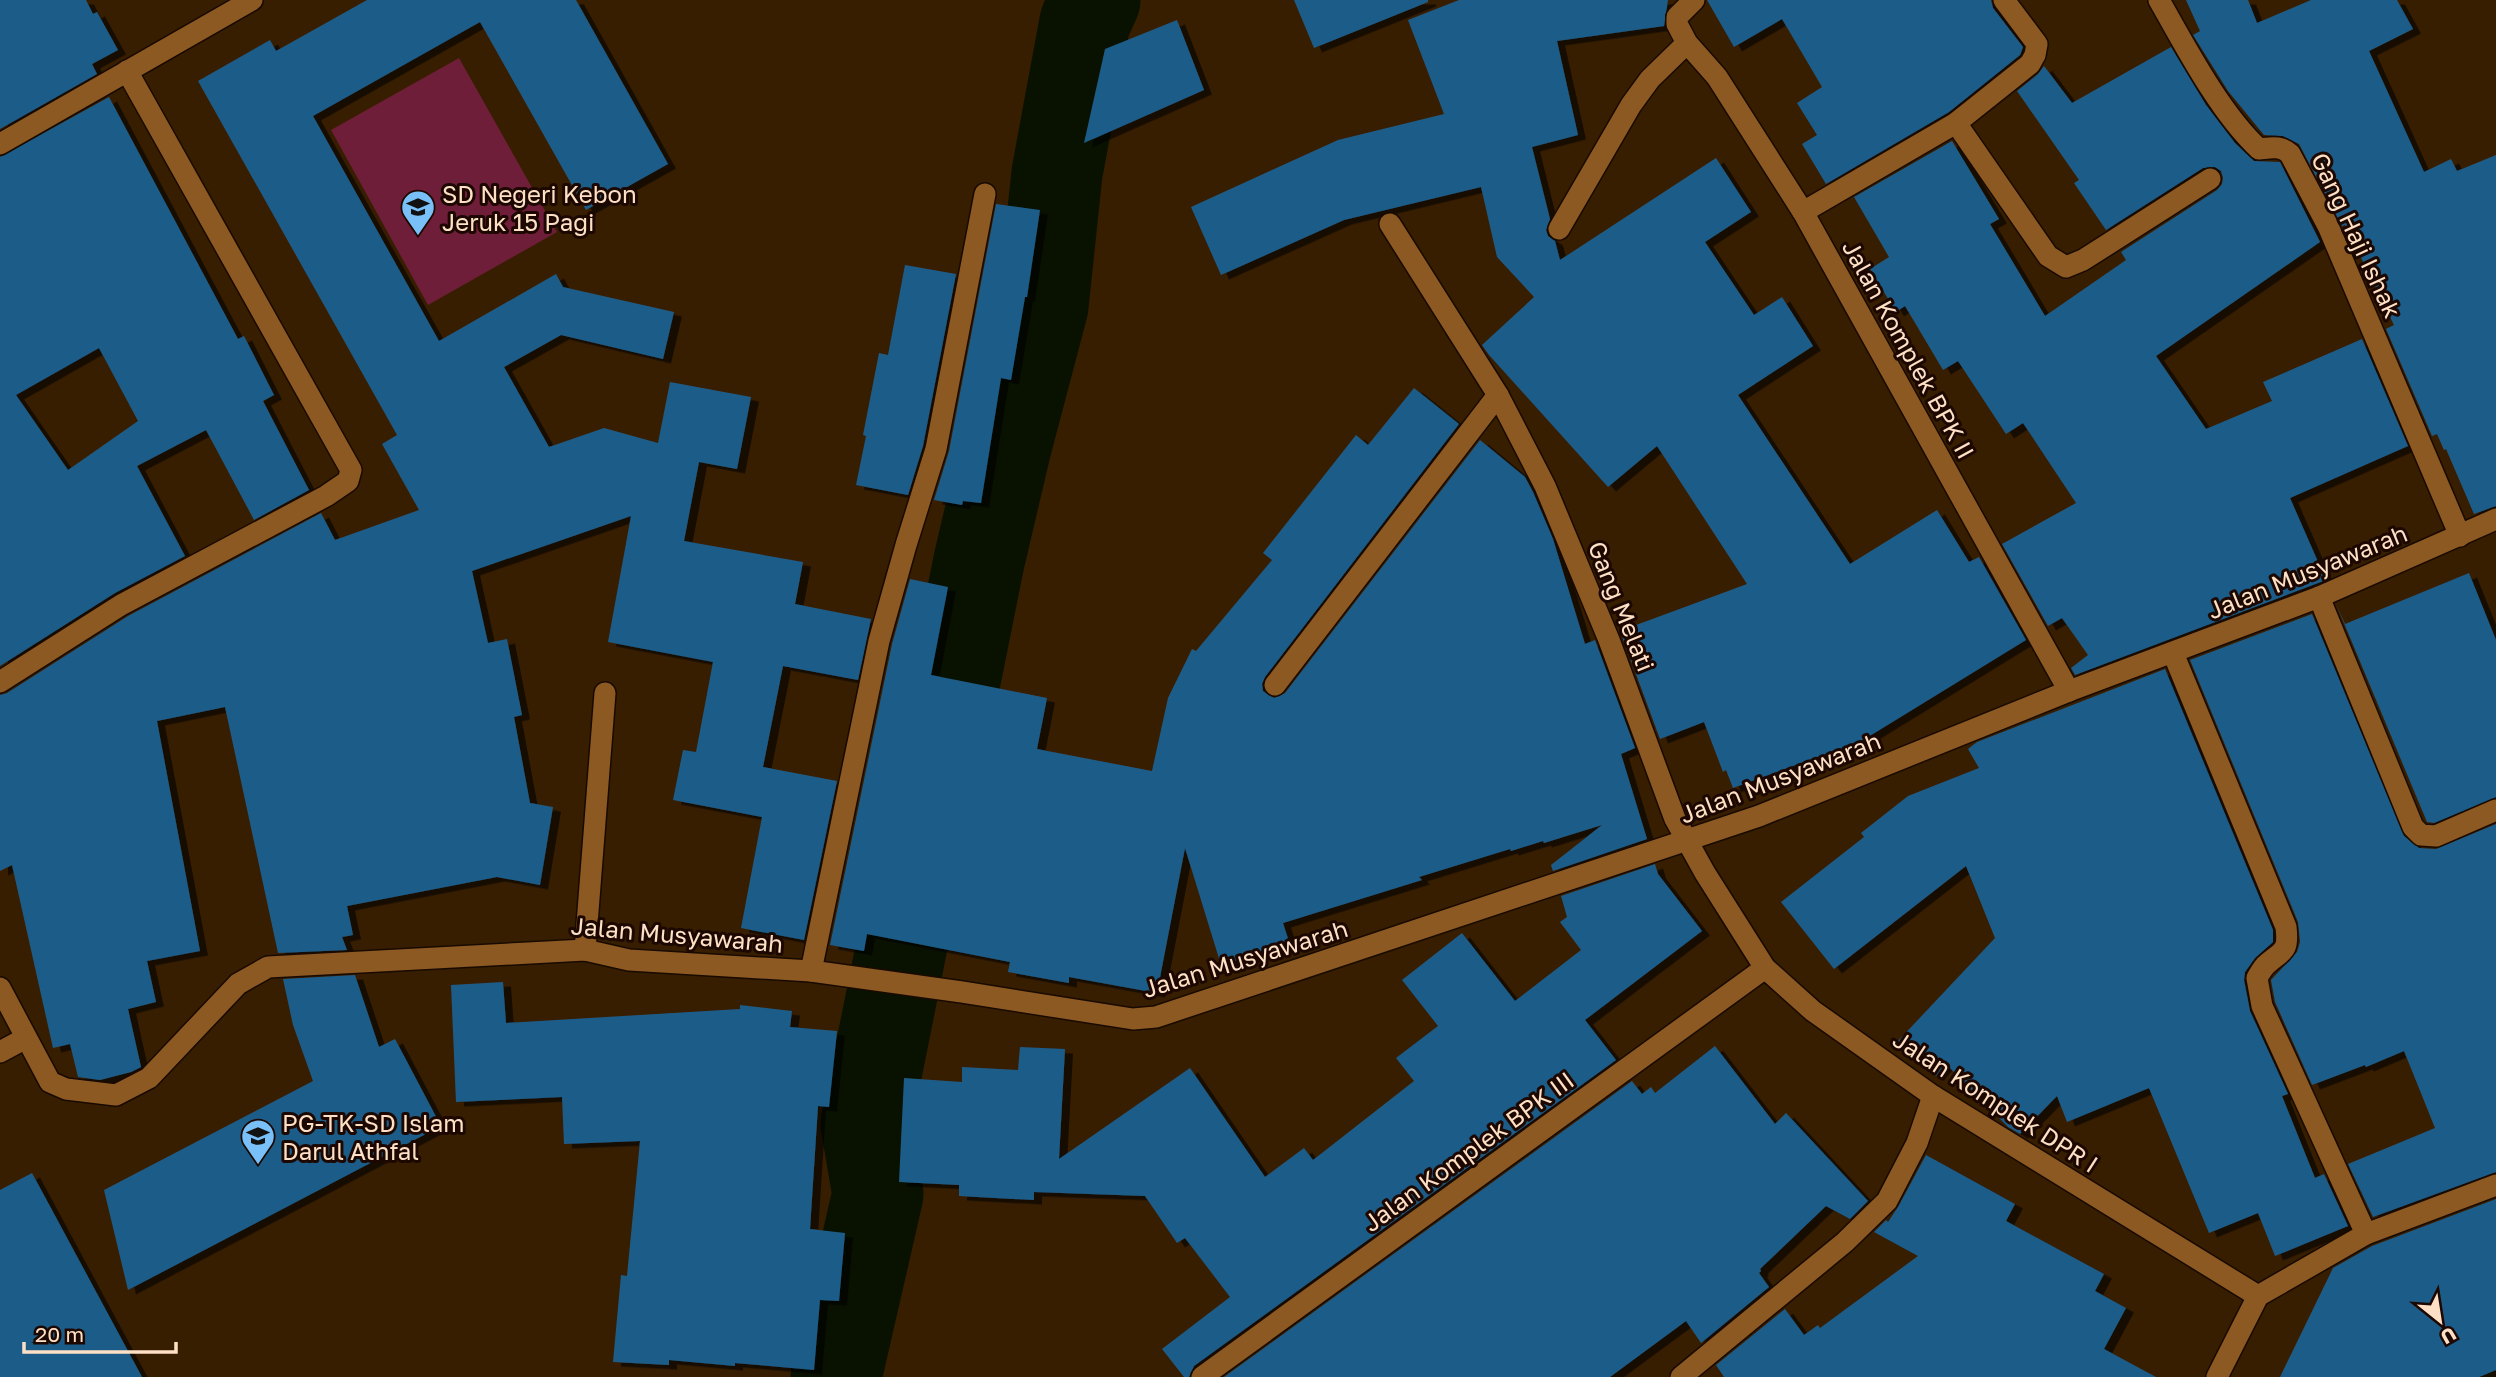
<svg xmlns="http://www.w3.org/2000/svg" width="2496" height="1377" viewBox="0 0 2496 1377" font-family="'Golos Text',sans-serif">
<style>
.green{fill:#6f1e39}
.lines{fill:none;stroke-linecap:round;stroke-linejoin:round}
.river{stroke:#091200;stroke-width:91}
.building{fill:#1f5c89;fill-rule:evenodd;filter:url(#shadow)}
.minor-casing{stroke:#190a00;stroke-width:24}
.minor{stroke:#8c5923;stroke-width:21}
.labels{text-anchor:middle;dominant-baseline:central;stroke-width:6;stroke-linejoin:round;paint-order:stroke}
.poi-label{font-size:24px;fill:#fde0c5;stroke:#1c0800;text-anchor:start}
.street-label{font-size:24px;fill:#fde0c5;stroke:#1c0800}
</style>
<defs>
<filter id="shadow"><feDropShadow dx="8" dy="4.5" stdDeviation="0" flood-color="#0009"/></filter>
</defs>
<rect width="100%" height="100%" fill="#381e01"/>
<path class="green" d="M459 58 557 232 428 305 331 130Z"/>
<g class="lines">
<path class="river" d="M836 1377 878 1194 866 1124 979 561 1006 446 1043 306 1057 173 1085 22 1095 0"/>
</g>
<g class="building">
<path d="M0 0H86L93 14 97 12 118 50 92 64 97 74 0 129Z"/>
<path d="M367 0H576L668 164 586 210 480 22 313 116 439 341 556 274 563 287 674 312 663 359 561 335 504 367 549 447 604 428 658 443 670 382 751 397 737 469 699 462 684 541 803 562 795 604 871 619 858 680 783 666 763 767 837 781 804 940 741 928 762 817 673 800 683 750 696 752 713 662 608 642 631 516 472 571 488 643 507 639 522 715 514 717 530 803 553 807 540 885 497 877 347 906 353 935 342 937 347 950 278 953 225 707 157 721 200 951 147 961 156 1002 128 1009 141 1067 131 1072 100 1080 78 1077 70 1044 53 1048 12 865 0 871V695L7 693 128 616 321 513 335 540 419 510 382 444 397 435 198 81 270 40 276 51Z"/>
<path d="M1294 0H1428V2L1314 48Z"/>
<path d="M1459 0H1668L1664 26 1557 41 1578 135 1532 147 1550 219 1546 230 1548 236 1555 241 1560 260 1716 158 1751 212 1705 242 1754 315 1782 297 1813 346 1738 395 1850 564 1937 510 1969 562 1979 557 2026 640 1842 753 1839 749 1733 788 1726 770 1723 772 1704 722 1660 739 1620 631 1747 584 1657 446 1608 487 1489 355 1482 345 1534 297 1497 257 1481 187 1344 220 1221 275 1191 207 1338 140 1444 114 1408 20Z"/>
<path d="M1707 0H1991L1993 8 2023 47 2020 55 1949 112 1826 184 1802 144 1817 135 1797 103 1822 87 1782 19 1734 47Z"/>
<path d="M2186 0H2248L2257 23 2311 0H2397L2413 29 2369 51 2424 172 2451 159 2457 171 2496 155V506L2474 514 2446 449 2444 450 2437 434 2432 436 2386 329 2394 325 2345 225 2342 226 2299 144 2283 136 2264 135 2228 91 2193 35 2200 31Z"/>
<path d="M1177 20 1204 90 1084 143 1105 49Z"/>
<path d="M2171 47 2206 105 2235 143 2254 161 2280 162 2320 242 2156 356 2206 429 2272 401 2263 382 2362 339 2408 446 2290 498 2326 580 2075 675 2071 668 2088 655 2062 618 2048 626 2002 544 2076 503 2023 423 2006 434 1958 361 1943 370 1905 306 1896 312 1870 269 1889 257 1854 197 1952 141 1999 219 1990 224 2045 316 2126 260 2121 252 2217 190 2222 184 2223 178 2221 171 2215 167 2203 168 2106 230 2074 183 2079 180 2017 91 2038 74 2044 66 2072 103Z"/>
<path d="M109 97 238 339 244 336 274 395 263 401 309 490 254 520 206 430 137 466 185 556 115 593 0 666V157ZM99 348 138 421 68 470 16 395Z"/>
<path d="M996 204 1040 210 1027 297H1025L1011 380 1001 378 981 503 963 501 962 505 934 500 949 451Z"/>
<path d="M905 265 956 274 923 446 908 495 856 485 866 436 863 435 879 353 888 355Z"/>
<path d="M1414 388 1459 424 1265 677 1262 684 1263 691 1274 698 1285 693 1480 440 1525 477 1533 492 1553 539 1585 644 1595 640 1635 748 1621 754 1647 839 1553 871 1551 865 1602 825 1544 843 1543 841 1511 851 1510 849 1419 877 1422 880 1283 923 1290 945 1221 965 1185 848 1157 993 1069 977V983L1008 972 1010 962 867 934 864 951 830 945 892 644 910 579 948 587 931 675 1047 698 1037 749 1152 771 1168 698 1192 649 1196 651 1272 560 1263 553 1356 435 1368 445Z"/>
<path d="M2469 573 2496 640V797L2434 823 2427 822 2336 604 2345 624Z"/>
<path d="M2312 614 2404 836 2419 848 2436 849 2496 824V1172L2373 1217 2348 1164 2435 1128 2404 1051 2366 1067 2365 1065 2312 1085 2275 1002 2271 980 2297 952 2300 942 2298 922 2190 660Z"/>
<path d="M2165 669 2273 930V942L2255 958 2245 972 2244 980 2250 1011 2288 1094 2282 1096 2315 1178 2324 1174 2348 1226 2275 1256 2258 1213 2209 1233 2149 1088 2067 1122 2057 1096 2020 1134 2008 1127 1946 1064 1936 1076 1898 1041 1995 938 1966 866 1834 969 1781 902 1864 837 1861 833 1908 796 1979 768 1968 749 1977 742Z"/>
<path d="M1655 864 1658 874 1702 931 1585 1020 1616 1060 1194 1366 1189 1377H1184L1162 1349 1230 1297 1185 1238 1177 1243 1145 1196 1034 1192V1200L959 1196V1185L899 1182 904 1078 962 1082V1067L1018 1070 1020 1047 1065 1049 1059 1159 1190 1068 1265 1177 1304 1148 1313 1160 1414 1081 1396 1058 1438 1026 1402 980 1462 933 1515 1001 1581 950 1560 922 1567 917 1561 896Z"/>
<path d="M355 975 379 1047 395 1039 441 1126 128 1290 104 1190 313 1081 293 1025 283 979Z"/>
<path d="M503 982 506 1023 740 1009V1005L792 1011 790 1027 837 1031 829 1107 818 1106 810 1229 845 1233 839 1301 820 1300 814 1370 735 1363V1366L669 1360V1365L613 1362 621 1275 627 1276 640 1141 564 1144 562 1097 456 1102 451 985Z"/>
<path d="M1715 1046 1775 1124 1786 1113 1868 1201 1850 1219 1826 1206 1760 1269 1761 1271 1759 1273 1769 1287 1701 1343 1686 1321 1610 1377H1224L1632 1081 1642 1094 1651 1087 1655 1093Z"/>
<path d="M1926 1155 2015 1204 2006 1221 2104 1274 2095 1291 2126 1308 2104 1349 2156 1377H1724L1716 1365 1785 1309 1804 1335 1818 1325 1820 1328 1918 1256 1874 1232 1886 1220 1888 1222 1898 1207Z"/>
<path d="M32 1173 142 1377H0V1190Z"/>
<path d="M2496 1199V1370L2479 1377H2280L2333 1268 2372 1246Z"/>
</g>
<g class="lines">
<g class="minor-casing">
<g id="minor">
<path d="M1694 0 1677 17V24L1687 43 1717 77 1803 212 2069 691"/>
<path d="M2159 0C2185 46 2220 113 2259 149 2270 148 2281 145 2290 154L2328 226 2460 536"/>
<path d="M1956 123 2048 256 2066 267 2083 260 2210 179"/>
<path d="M0 144 252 0"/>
<path d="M1803 212 1956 123 2030 64 2035 55 2037 44 2004 0"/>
<path d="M1390 224 1498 395 1545 486 1609 640 1675 819 1705 873 1765 968 1813 1011 1933 1096 2258 1296"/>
<path d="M1559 229 1631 105 1650 79 1687 43"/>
<path d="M2319 597 2413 827 2421 835 2436 836 2496 810"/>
<path d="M2173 653 2286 927C2289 952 2283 950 2267 964 2263 967 2260 973 2257 978L2262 1006 2366 1234"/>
<path d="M0 682 121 605 326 496 348 481 351 470 127 71"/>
<path d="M1275 685 1498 395"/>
<path d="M585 950 605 693"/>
<path d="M811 971 879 641 906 545 936 449 985 194"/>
<path d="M0 988 50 1082 66 1089 116 1095 149 1078 238 984 268 967 585 950 629 960 811 971 962 992 1133 1019 1156 1017 1759 816 2069 691 2319 597 2496 519"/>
<path d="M0 1052 26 1038"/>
<path d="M2258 1296 2366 1234 2496 1185"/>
<path d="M1202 1377 1765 968"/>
<path d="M1681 1377 1845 1242 1887 1201 1917 1143 1933 1096"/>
<path d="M2217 1377 2258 1296"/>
</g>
</g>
<use href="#minor" class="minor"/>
</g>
<defs>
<g id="school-pin" transform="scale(1.75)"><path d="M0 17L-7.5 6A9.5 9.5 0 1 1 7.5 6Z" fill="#79bff8" stroke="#1c0800"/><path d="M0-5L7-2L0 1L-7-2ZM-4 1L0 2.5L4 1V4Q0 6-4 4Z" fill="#111"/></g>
</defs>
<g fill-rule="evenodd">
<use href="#school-pin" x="418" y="207"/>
<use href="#school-pin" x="258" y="1136"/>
</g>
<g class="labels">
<g class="poi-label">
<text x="442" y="193">SD Negeri Kebon<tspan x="442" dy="28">Jeruk 15 Pagi</tspan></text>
<text x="282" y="1122">PG-TK-SD Islam<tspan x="282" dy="28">Darul Athfal</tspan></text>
</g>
<g class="street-label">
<text transform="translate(2357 235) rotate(65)">Gang Haji Ishak</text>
<text transform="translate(1909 349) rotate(61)">Jalan Komplek BPK II</text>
<text transform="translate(2307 571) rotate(-22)">Jalan Musyawarah</text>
<text transform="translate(1622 606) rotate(68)">Gang Melati</text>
<text transform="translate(1780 777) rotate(-21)">Jalan Musyawarah</text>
<text transform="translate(677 934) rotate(5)">Jalan Musyawarah</text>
<text transform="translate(1245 958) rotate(-17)">Jalan Musyawarah</text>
<text transform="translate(1996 1101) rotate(33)">Jalan Komplek DPR I</text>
<text transform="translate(1468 1151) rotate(-36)">Jalan Komplek BPK III</text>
</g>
</g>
<g transform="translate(2440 1321) rotate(150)" stroke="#1c0800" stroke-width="5" paint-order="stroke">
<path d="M0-5L12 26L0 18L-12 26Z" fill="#fde0c5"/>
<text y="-10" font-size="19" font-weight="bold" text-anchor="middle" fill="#fde0c5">U</text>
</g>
<path d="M24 1342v10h152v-10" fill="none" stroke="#fde0c5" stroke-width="3.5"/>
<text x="35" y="1342" font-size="21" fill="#fde0c5" stroke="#1c0800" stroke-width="5" paint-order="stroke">20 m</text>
</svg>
